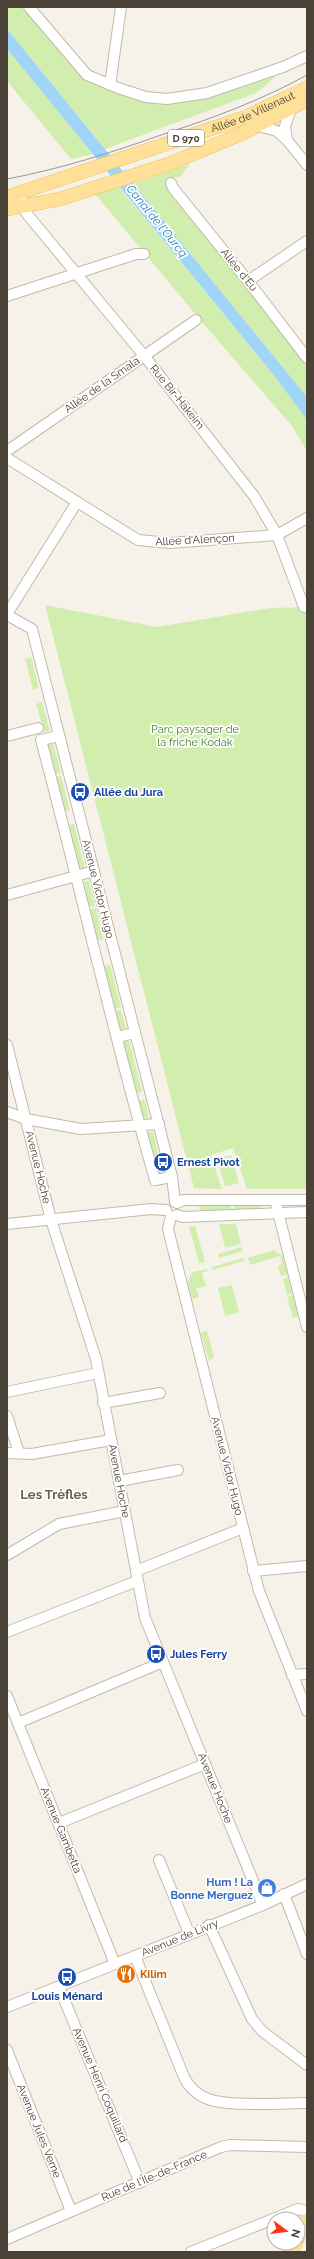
<svg xmlns="http://www.w3.org/2000/svg" width="314" height="2259" viewBox="0 0 314 2259" font-family="Raleway,sans-serif">
<style>
.green{fill:#d2eeae}
.water{fill:#a0d5f8}
.lines{fill:none;stroke-linecap:round;stroke-linejoin:round}
.minor-casing{stroke:#c2baaa;stroke-width:12}
.major-casing{stroke:#f0c15d;stroke-width:14}
.minor{stroke:#fff;stroke-width:10}
.major{stroke:#ffe098;stroke-width:13}
.tram{stroke:#989898;stroke-width:1}
.labels{text-anchor:middle;dominant-baseline:central;stroke-width:3.5;stroke-linejoin:round;paint-order:stroke}
.shield{fill:#fff;stroke:#807b72;stroke-width:1}
.shield-label{font-size:10px;font-weight:bold;fill:#4a4236}
.street-label{font-size:11px;fill:#4a4236;stroke:#fff}
.park-label{font-size:11px;fill:#498322;stroke:#fff}
.transit-label{font-size:11px;font-weight:bold;fill:#164399;stroke:#fff;text-anchor:start}
.shop-label{font-size:11px;font-weight:bold;fill:#366cbe;stroke:#fff;text-anchor:end}
.food-label{font-size:11px;font-weight:bold;fill:#c56008;stroke:#fff;text-anchor:start}
.water-label{font-size:12px;font-style:italic;fill:#227cb9;stroke:#fff}
.quarter-label{font-size:13px;font-weight:bold;fill:#6e604c;stroke:#fff}
</style>
<rect width="100%" height="100%" fill="#f6f2e9"/>
<g class="green">
<path d="M7 7H29L87 75 118 88 185 97 283 67 271 81 256 93 105 149 7 29Z"/>
<path d="M7 49 93 154 71 159 7 81Z"/>
<path d="M190 164 180 177 170 178 166 186 307 364V397L133 184Z"/>
<path d="M115 182 276 378 304 415 307 420V451L292 426 202 322 91 189Z"/>
<path d="M45 605 157 627 270 608 307 607V1189H247L233 1148 211 1155 222 1189 194 1188Z"/>
<path d="M31 657 39 688 33 690 25 659Z"/>
<path d="M42 702 50 731 44 732 36 704Z"/>
<path d="M53 743 61 773 55 775 47 744Z"/>
<path d="M61 776 70 810 64 811 56 777Z"/>
<path d="M74 824 85 868 79 869 65 826Z"/>
<path d="M89 881 95 906 89 907 84 882Z"/>
<path d="M96 908 103 939 95 941 93 934 96 933 90 910Z"/>
<path d="M110 965 121 1007 115 1009 106 974 103 975 101 967Z"/>
<path d="M121 1010 126 1029 120 1030 116 1011Z"/>
<path d="M129 1040 142 1092 136 1093 129 1076 132 1075 126 1052H123L121 1042Z"/>
<path d="M145 1100 149 1119 141 1118 138 1101Z"/>
<path d="M144 1132H153L163 1172 158 1174Z"/>
<path d="M231 1155 239 1183 225 1187 217 1159Z"/>
<path d="M233 1202 260 1203 262 1212 235 1213Z"/>
<path d="M198 1203H230L232 1213 201 1214Z"/>
<path d="M219 1224H236L241 1244 225 1248Z"/>
<path d="M189 1226H195L205 1262 199 1263Z"/>
<path d="M242 1247 243 1251 219 1258 218 1254Z"/>
<path d="M274 1250 283 1256 288 1275 281 1276 278 1266 282 1264 280 1256 250 1265 248 1258Z"/>
<path d="M243 1258 244 1261 212 1270V1267Z"/>
<path d="M207 1269 208 1271 202 1273 206 1286 196 1288 199 1297 192 1299C189 1289 186 1282 192 1272Z"/>
<path d="M288 1277 293 1293 287 1295 283 1279Z"/>
<path d="M232 1285 239 1312 225 1316 218 1288Z"/>
<path d="M293 1295 299 1316 293 1318 287 1297Z"/>
<path d="M207 1331 214 1357 209 1361 201 1332Z"/>
</g>
<path class="water" d="M7 29 307 397V420L276 378 7 49Z"/>
<g class="lines">
<g class="minor-casing">
<g id="minor">
<path d="M29 7 87 75 118 88 146 97 167 99 207 93 283 67 307 56"/>
<path d="M110 85 121 7"/>
<path d="M258 126 277 131 287 140 307 165"/>
<path d="M287 140 285 126 292 107"/>
<path d="M171 183 173 188 248 281 307 358"/>
<path d="M30 189 21 196 22 206 27 214 146 358 254 496 277 535 304 607"/>
<path d="M248 281 307 241"/>
<path d="M7 296 136 254H144"/>
<path d="M7 451 196 320"/>
<path d="M7 458 138 540 170 543 277 535 307 518"/>
<path d="M7 614 77 502"/>
<path d="M7 615 32 629 172 1177 175 1202"/>
<path d="M7 736 38 728"/>
<path d="M59 736 41 740C80 886 113 1034 155 1180L172 1177"/>
<path d="M7 895 94 871"/>
<path d="M117 1037 135 1033"/>
<path d="M7 1045 51 1220 96 1359 145 1618 263 1905"/>
<path d="M7 1112 26 1119 81 1129 159 1124"/>
<path d="M275 1200 307 1327"/>
<path d="M177 1203 183 1200H307"/>
<path d="M177 1215 183 1217 307 1212"/>
<path d="M171 1216 168 1229 259 1591 307 1711"/>
<path d="M7 1224 151 1209 166 1210"/>
<path d="M7 1392 98 1373"/>
<path d="M103 1403 160 1393"/>
<path d="M7 1416 19 1453"/>
<path d="M7 1453 32 1454 111 1440"/>
<path d="M119 1481 178 1470"/>
<path d="M7 1555 59 1524 125 1511"/>
<path d="M136 1571 243 1528"/>
<path d="M253 1571 307 1566"/>
<path d="M7 1632 137 1581"/>
<path d="M292 1675 307 1674"/>
<path d="M7 1696 115 1964"/>
<path d="M18 1723 163 1662"/>
<path d="M59 1823 205 1764"/>
<path d="M159 1860 189 1933"/>
<path d="M284 1894 307 1954"/>
<path d="M209 1925 252 2019 262 2031 307 2065"/>
<path d="M135 1956 184 2077C189 2087 197 2095 208 2099 229 2107 283 2103 307 2103"/>
<path d="M59 1987 140 2183"/>
<path d="M7 2007 263 1905 307 1884"/>
<path d="M7 2050 71 2211"/>
<path d="M7 2239 221 2147 230 2145 307 2147"/>
<path d="M191 2252 298 2209 307 2211"/>
</g>
</g>
<g class="major-casing">
<g id="major">
<path id="s1" d="M7 197 243 118 307 88"/>
<path d="M7 209 60 199 169 164 241 134 307 100"/>
<path d="M298 2238 307 2220"/>
<path d="M291 2252 296 2243"/>
</g>
</g>
<use href="#minor" class="minor"/>
<use href="#major" class="major"/>
<path class="tram" d="M7 179C61 169 113 152 164 134 213 118 262 100 307 75"/>
</g>
<defs>
<g id="bus-disc" transform="scale(1)"><circle r="9.5" fill="#1a4fb4" stroke="#fff"/><path d="M-5-6H5V4H4V6H2V4H-2V6H-4V4H-5ZM-3.5-4V0h7V-4ZM-3.5 1.2v1.5H-2V1.2ZM2 1.2v1.5H3.5V1.2Z" fill="#fff"/></g>
<g id="shop-disc" transform="scale(1)"><circle r="9.5" fill="#3f7fe0" stroke="#fff"/><path d="M-5-2.5h2.3a2.7 3.5 0 0 1 5.4 0H5L5.5 6h-11ZM-1.5-2.5h3a1.5 2.3 0 0 0-3 0Z" fill="#fff"/></g>
<g id="restaurant-disc" transform="scale(1)"><circle r="9.5" fill="#e8710a" stroke="#fff"/><path d="M-5-6h1v4h1v-4h1v4h1v-4h1v5L-1.5 .5V6h-2V.5L-5-1ZM5-6V6H3V1.5H1.5Q1.5-4 5-6Z" fill="#fff"/></g>
</defs>
<g fill-rule="evenodd">
<use href="#bus-disc" x="80" y="792"/>
<use href="#bus-disc" x="163" y="1162"/>
<use href="#bus-disc" x="156" y="1654"/>
<use href="#shop-disc" x="267" y="1888"/>
<use href="#restaurant-disc" x="126" y="1974"/>
<use href="#bus-disc" x="67" y="1977"/>
</g>
<g class="labels">
<rect class="shield" x="168" y="130" width="36" height="16" rx="3"/>
<g class="shield-label">
<text x="186" y="138">D 970</text>
</g>
<g class="street-label">
<text stroke="none"><textPath href="#s1" startOffset="260">Allée de Villenaut</textPath></text>
<text transform="translate(239 270) rotate(51)">Allée d'Eu</text>
<text transform="translate(102 385) rotate(-35)">Allée de la Smala</text>
<text transform="translate(177 397) rotate(51)">Rue Bir-Hakeim</text>
<text transform="translate(195 540) rotate(-3)">Allée d'Alençon</text>
<text transform="translate(98 889) rotate(76)">Avenue Victor Hugo</text>
<text transform="translate(38 1167) rotate(76)">Avenue Hoche</text>
<text transform="translate(227 1466) rotate(76)">Avenue Victor Hugo</text>
<text transform="translate(119 1481) rotate(79)">Avenue Hoche</text>
<text transform="translate(215 1788) rotate(68)">Avenue Hoche</text>
<text transform="translate(61 1830) rotate(68)">Avenue Gambetta</text>
<text transform="translate(180 1938) rotate(-22)">Avenue de Livry</text>
<text transform="translate(100 2085) rotate(67)">Avenue Henri Coquillard</text>
<text transform="translate(39 2131) rotate(68)">Avenue Jules Verne</text>
<text transform="translate(154 2176) rotate(-23)">Rue de l'Île-de-France</text>
</g>
<g class="park-label">
<text x="195" y="729">Parc paysager de<tspan x="195" dy="13">la friche Kodak</tspan></text>
</g>
<g class="transit-label">
<text x="94" y="792">Allée du Jura</text>
<text x="177" y="1162">Ernest Pivot</text>
<text x="170" y="1654">Jules Ferry</text>
<text x="67" y="1996" text-anchor="middle">Louis Ménard</text>
</g>
<g class="shop-label">
<text x="253" y="1882">Hum ! La<tspan x="253" dy="13">Bonne Merguez</tspan></text>
</g>
<g class="food-label">
<text x="140" y="1974">Kilim</text>
</g>
<g class="water-label">
<text transform="translate(157 221) rotate(51)">Canal de l'Ourcq</text>
</g>
<g class="quarter-label">
<text x="54" y="1494">Les Trèfles</text>
</g>
</g>
<rect width="314" height="2259" fill="none" stroke="#4a4236" stroke-width="16"/>
<g transform="translate(286 2231) rotate(105)"><circle r="19" fill="#ffffff" stroke="#b7b3af"/>
<path d="M0-3L7 15L0 10L-7 15Z" fill="#ff3616"/>
<text y="-6" font-size="11" font-weight="bold" text-anchor="middle" fill="#4a4236">N</text>
</g>
</svg>
